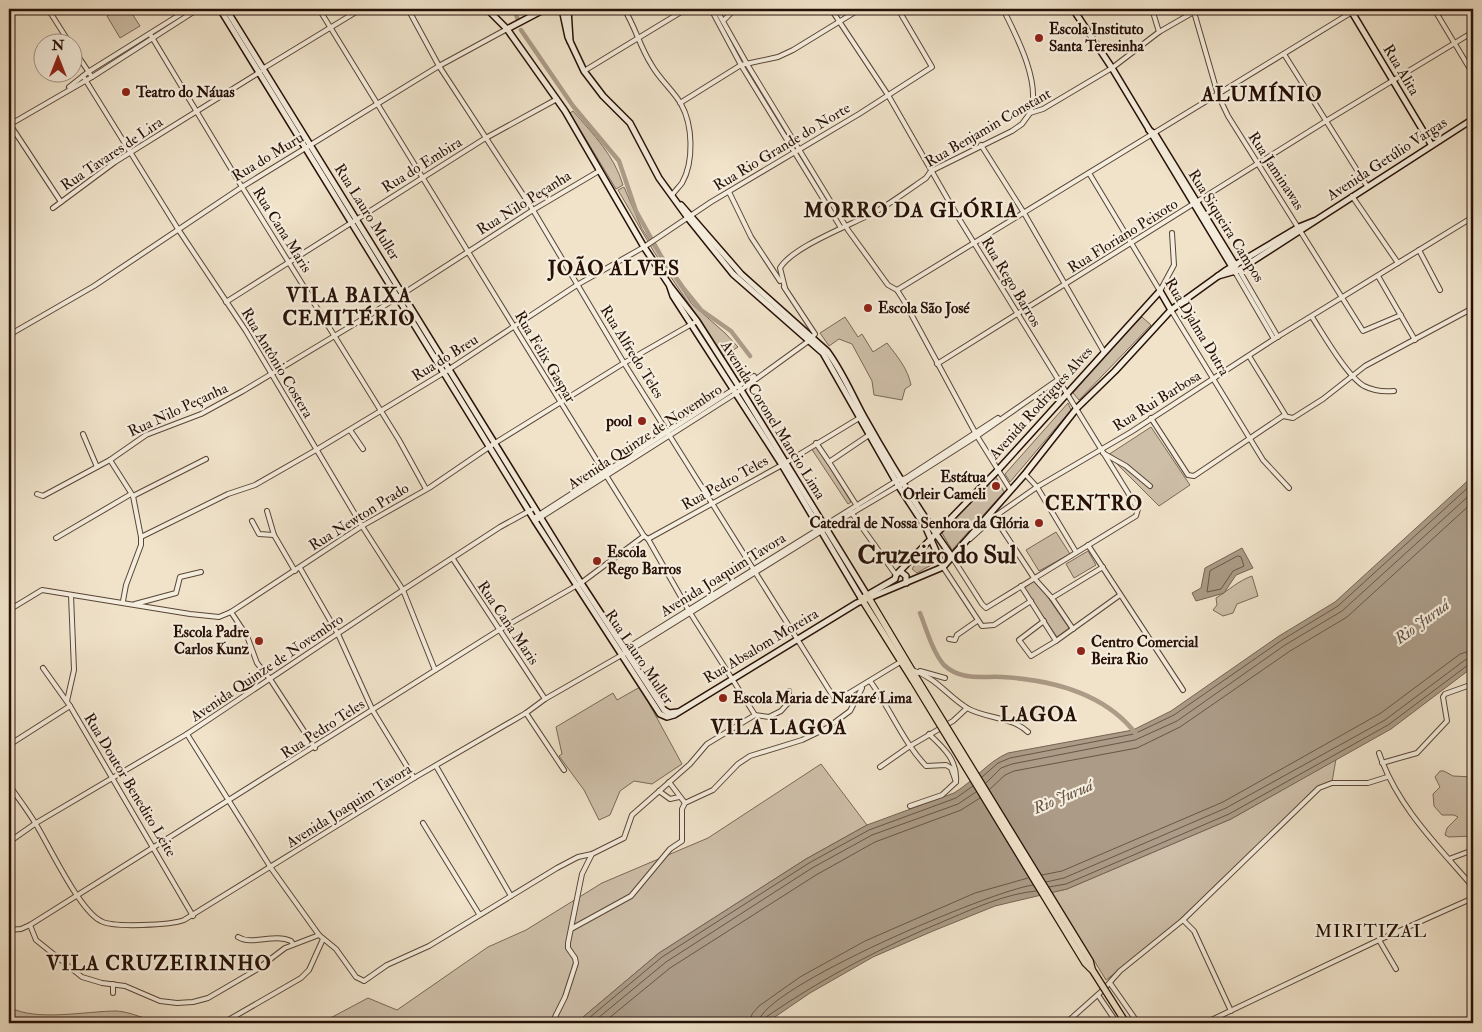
<svg xmlns="http://www.w3.org/2000/svg" width="1482" height="1032" viewBox="0 0 1482 1032" font-family="'IM FELL Double Pica',serif">
<style>
.green{fill:#cebfa9;stroke:#7a6858}
.water{fill:#ab9b87;stroke:#766353}
.lines{fill:none;stroke-linecap:round;stroke-linejoin:round}
.shore{stroke:#685646;stroke-width:1}
.canal{stroke:#ab9b87;stroke-width:4.5}
.street-casing{stroke:#584537;stroke-width:6}
.secondary-casing{stroke:#261006;stroke-width:8}
.primary-casing{stroke:#261006;stroke-width:8}
.street{stroke:#f5eddd;stroke-width:4}
.secondary{stroke:#f5eddd;stroke-width:5}
.primary{stroke:#f0e3ca;stroke-width:5.5}
.primary-bridge-casing{stroke:#261006;stroke-width:8;stroke-linecap:butt}
.primary-bridge{stroke:#f0e3ca;stroke-width:5.5}
.poi-dot{fill:#8f2418;stroke:#f5eddd;stroke-width:2}
.labels{text-anchor:middle;dominant-baseline:central;stroke-width:4.5;stroke-linejoin:round;paint-order:stroke}
.poi-label{font-size:15px;font-weight:bold;fill:#261006;stroke:#f5eddd;text-anchor:start}
.street-label{font-size:15px;fill:#261006;stroke:#f5eddd}
.water-label{font-size:16px;font-style:italic;fill:#624f40;stroke:#f5eddd}
.quarter-label{font-size:18px;letter-spacing:1px;fill:#261006;stroke:#f5eddd}
.district-label{font-size:20px;font-weight:bold;letter-spacing:1px;fill:#261006;stroke:#f5eddd}
.town-label{font-size:25px;font-weight:bold;fill:#261006;stroke:#f5eddd}
</style>
<rect width="100%" height="100%" fill="#f0e3ca"/>
<filter id="stains"><feTurbulence type="fractalNoise" baseFrequency=".004" numOctaves="4"/><feColorMatrix values="0 0 0 0 .2 0 0 0 0 .09 0 0 0 0 .02 0 0 0 .5 -.17"/></filter>
<radialGradient id="worn" r=".72"><stop offset=".6" stop-color="#630" stop-opacity="0"/><stop offset="1" stop-color="#630" stop-opacity=".3"/></radialGradient>
<g class="green">
<path d="M119 9H129L140 26 120 38 107 16Z"/>
<path d="M573 111C593 134 614 155 623 185L616 189 570 113Z"/>
<path d="M624 187 642 229 692 304 725 333 738 347 724 356 654 252 618 190Z"/>
<path d="M845 317 858 337 862 334 873 352 887 343C897 356 908 369 911 385L905 389 902 400 874 395 872 381 852 344 839 339 829 346 820 333Z"/>
<path d="M1142 317 1151 325 1079 400 1073 393 1114 345Z"/>
<path d="M1068 403 1071 410 1010 482 1005 474Z"/>
<path d="M1151 427 1190 485 1159 506 1108 455Z"/>
<path d="M819 443 828 456 827 463 851 502 848 504 811 448Z"/>
<path d="M993 477H996L1004 492 952 550 942 533Z"/>
<path d="M1056 532 1070 554 1039 571 1026 550Z"/>
<path d="M1088 551 1096 565 1074 578 1066 564Z"/>
<path d="M923 552 931 554 933 564 917 573 912 569Z"/>
<path d="M1252 576 1258 596 1237 604 1233 613 1223 616 1213 610 1217 605 1216 598C1229 590 1238 581 1252 576Z"/>
<path d="M1036 580 1069 628 1057 637 1024 588Z"/>
<path d="M640 687 682 764 652 784 634 781 620 791 610 815 599 820 584 790 559 756 562 754 556 727 613 693 617 700Z"/>
<path d="M1336 759 1332 782 1317 787 1164 935 1106 980 1052 892 1067 889 1231 819Z"/>
<path d="M821 764 867 825 806 859 659 953 576 1023H321L368 998 397 1010 488 947 526 930 602 883 708 838Z"/>
<path d="M1440 771H1444L1453 776 1473 777V836L1449 837 1445 835 1447 828 1458 817 1454 815H1442L1434 806 1433 794 1440 787 1435 777Z"/>
<path d="M9 1007C36 1022 86 1011 117 1011 130 1012 146 1019 158 1023H9Z"/>
</g>
<g class="water">
<path d="M1473 476V667L1391 729 1231 819 1067 889 995 906 933 931 873 957 810 993 766 1023H576L659 953 806 859 867 825 954 793C974 781 987 762 1008 753L1133 730 1171 711 1279 636 1335 602Z"/>
<path d="M1242 548 1253 568 1236 575 1224 593 1196 601 1192 593 1201 588 1205 568Z"/>
</g>
<g class="lines">
<g class="shore">
<path d="M1238 556 1241 557 1244 566 1233 571 1221 589 1207 592 1210 571Z"/>
<path d="M982 777 998 763 1010 758 1134 734 1174 715 1282 640 1338 606 1473 483"/>
<path d="M986 783 1001 768 1012 764 1135 740 1177 721 1285 645 1342 611 1473 492"/>
<path d="M990 789 1005 775 1014 771 1137 748 1180 727 1290 651 1347 617 1473 502"/>
<path d="M1042 875 1062 871 1223 802 1381 713 1460 654 1473 650"/>
<path d="M1046 882 1064 878 1226 808 1385 720 1465 660 1473 658"/>
<path d="M1049 887 1066 884 1229 814 1388 725 1468 665 1473 664"/>
<path d="M583 1023 662 957 809 863 869 830 956 798 973 786"/>
<path d="M592 1023 666 962 812 868 872 835 958 804 976 792"/>
<path d="M603 1023 670 968 816 875 875 842 961 810 980 798"/>
<path d="M750 1023 752 1014 759 1006 800 977 865 941 975 893 1028 878"/>
<path d="M758 1023C760 988 993 890 1033 885"/>
<path d="M764 1023 766 1017C824 977 884 946 949 919 977 907 1006 894 1036 891"/>
</g>
<g class="canal">
<path d="M514 9 518 20"/>
<path d="M521 30 573 106 619 161 636 211 661 256 684 289 701 310 731 331 750 356"/>
<path d="M920 613C926 628 933 653 944 665 961 681 982 676 1002 677 1051 680 1105 693 1136 734"/>
</g>
<g class="street-casing">
<g id="street">
<path d="M48 9 69 42"/>
<path d="M319 9C427 184 534 361 644 536L648 539 689 611 755 715"/>
<path d="M408 9 439 66 533 210 624 363 836 701 902 661"/>
<path d="M624 9C635 26 640 47 651 64 659 79 673 90 681 104 693 125 694 162 682 183 679 187 675 191 672 195"/>
<path d="M711 9 741 65 841 228"/>
<path d="M716 9 747 64 848 230 888 285 897 290 904 301 977 436 1010 489"/>
<path d="M831 9 888 95 958 217 1138 509 1136 516 986 608 982 604 952 557"/>
<path d="M1003 9C1016 35 1042 84 1030 113"/>
<path d="M1152 9 1159 32"/>
<path d="M1434 9 1473 74"/>
<path d="M1194 12 1218 95 1228 116 1363 331 1401 315"/>
<path d="M9 13 12 10"/>
<path d="M723 21 735 9"/>
<path d="M150 34 242 187 399 440 426 489"/>
<path d="M72 47 92 77"/>
<path d="M1284 54 1367 186"/>
<path d="M264 68 361 9"/>
<path d="M584 71 686 9"/>
<path d="M83 76 178 229 246 331 362 526 403 590 435 670"/>
<path d="M69 87 88 72 189 9"/>
<path d="M680 103 741 65 778 57 793 50 860 9"/>
<path d="M9 123 61 202"/>
<path d="M9 125 92 77 198 9"/>
<path d="M981 145 1024 213 1104 352"/>
<path d="M1089 173 1160 291 1174 265 1172 233"/>
<path d="M729 192 751 237 780 281"/>
<path d="M1352 196 1398 263"/>
<path d="M53 208 115 162 260 72"/>
<path d="M1419 250 1440 290"/>
<path d="M1239 270 1278 337"/>
<path d="M1235 272 1274 339"/>
<path d="M1378 276 1415 340"/>
<path d="M785 288 780 268C793 246 854 224 877 211 894 201 910 189 926 178L931 171 1012 131 1022 124 1030 113 1043 109 1112 68 1159 32 1199 9"/>
<path d="M897 290 1357 9"/>
<path d="M226 302 484 139 557 99"/>
<path d="M1171 310 1263 460 1289 488"/>
<path d="M1312 317C1323 334 1347 376 1364 386 1374 391 1384 392 1394 391"/>
<path d="M9 335 94 286 242 187 439 66 507 29"/>
<path d="M1249 356 1286 416"/>
<path d="M937 364 1326 121 1473 32"/>
<path d="M1151 418 1188 475 1194 476 1283 416 1293 418 1323 399 1365 366 1473 308"/>
<path d="M350 430 363 449"/>
<path d="M83 434 97 467"/>
<path d="M816 443 829 462"/>
<path d="M1103 453 1126 466 1150 486"/>
<path d="M110 460 133 496 141 537V545L126 585 123 601"/>
<path d="M1025 474 1037 487 1076 552"/>
<path d="M37 494 43 496 110 460 146 435 201 414 243 391 376 311 533 210 599 171"/>
<path d="M133 496 206 459"/>
<path d="M857 506 829 462 869 435"/>
<path d="M267 511 274 535 295 571"/>
<path d="M851 512 896 575"/>
<path d="M994 517 1034 578 1052 598 1073 629"/>
<path d="M534 518 754 376"/>
<path d="M252 521 259 534 274 535"/>
<path d="M535 521 741 390 810 340 815 334 784 287"/>
<path d="M141 537 228 494 255 485 316 450 445 372 577 285 644 247 711 202 859 114 932 67 898 9"/>
<path d="M56 538 131 494"/>
<path d="M648 539 782 465 861 417"/>
<path d="M970 539 994 517 1037 487 1131 432 1274 339 1473 217"/>
<path d="M1088 545 1183 690"/>
<path d="M453 559 545 699"/>
<path d="M943 567 982 626 994 625 1031 601"/>
<path d="M300 568 338 634 373 711 414 778"/>
<path d="M1021 586 1056 641"/>
<path d="M1052 598 1103 567"/>
<path d="M135 604 176 593 180 577 201 572"/>
<path d="M9 610 42 590 190 614 219 617 231 612 362 526 429 488 495 443 624 363 697 321"/>
<path d="M231 612 247 636 257 663 270 679 315 748"/>
<path d="M1044 621 1019 640 1031 656 1056 641 1120 595"/>
<path d="M949 639 955 640 957 635 977 621"/>
<path d="M624 650 896 481 906 478 998 418"/>
<path d="M43 668 70 706 193 916"/>
<path d="M912 670C937 678 946 695 967 708 986 719 1011 716 1028 732"/>
<path d="M920 671 945 678"/>
<path d="M870 681C890 708 903 742 926 766L946 765 951 768 956 782"/>
<path d="M67 701 74 670 71 595"/>
<path d="M526 713 564 770"/>
<path d="M187 734 271 868 319 935 336 949 356 977 364 981 387 965 429 946 557 868 578 857 592 854 624 838 632 815 690 764 707 744 755 715 769 717 781 711 789 702V691"/>
<path d="M9 745 70 706"/>
<path d="M1379 753C1397 806 1437 845 1473 887"/>
<path d="M1382 763 1417 753 1447 721 1443 697 1445 694 1473 684"/>
<path d="M436 766 511 896"/>
<path d="M880 767 910 746 953 721 967 708"/>
<path d="M669 782 685 803"/>
<path d="M9 785C18 798 29 812 37 826 50 848 80 911 101 921 113 928 171 925 184 920L414 778 526 713 545 699 627 652 825 529 903 483 977 436 1059 379"/>
<path d="M659 791 670 799 679 797"/>
<path d="M910 806 942 795 956 782C958 761 944 748 929 734"/>
<path d="M423 823 479 914"/>
<path d="M9 842 36 823 187 734 403 590 500 527 531 510"/>
<path d="M1449 859 1473 850"/>
<path d="M1183 920 1194 931 1231 1011"/>
<path d="M30 925 36 940 82 977 102 983 125 986 160 1001 177 1003 193 1002 208 998 256 970 285 948 319 935"/>
<path d="M571 929 631 896 670 849 682 841V809L685 803 713 790 738 764 750 756 802 740 827 728 850 711 862 688"/>
<path d="M9 930 21 929 30 925 499 630 581 583 644 536"/>
<path d="M238 937C252 946 274 933 291 941L293 944"/>
<path d="M1379 940 1396 969"/>
<path d="M1110 983 1138 1023"/>
<path d="M113 993V984"/>
<path d="M1098 995 1117 1023"/>
<path d="M223 1023 301 978 309 970 323 939"/>
<path d="M552 1023 565 997 576 963 575 958 568 948V943L582 874 592 854"/>
<path d="M1066 1023 1103 990 1120 971 1183 920 1319 788 1332 783H1368L1387 777"/>
<path d="M1205 1023 1379 940 1473 898"/>
</g>
</g>
<g class="secondary-casing">
<g id="secondary">
<path d="M220 9 535 521 660 714 667 717 674 715 857 603 943 567 1025 474 1077 408 1115 371 1171 310 1225 271 1299 227 1314 221"/>
<path d="M226 9 581 583 664 710 669 713 678 712"/>
<path d="M487 9 507 29 565 111 644 247 670 286 697 321 741 390 867 595"/>
<path d="M562 9 568 37 584 71 603 96 630 123 659 178 688 218 733 274 823 353 898 485 926 528 943 567"/>
<path d="M568 9 570 41"/>
<path d="M1073 9 1112 68 1235 272"/>
<path d="M1350 9 1431 144"/>
<path d="M507 29 545 9"/>
<path d="M1149 130 1155 134 1236 266"/>
<path d="M681 205 741 274 827 351C842 371 852 395 864 417 891 465 920 512 952 557"/>
<path d="M1218 276 1239 270 1473 119"/>
<path d="M670 287 673 296 782 465 861 598"/>
<path d="M901 572 906 576V583"/>
<path d="M864 597 895 579 896 575 998 470 1160 291 1171 310"/>
</g>
</g>
<g class="primary-casing">
<g id="primary">
<path d="M867 595 916 677"/>
<path d="M861 598 912 679"/>
</g>
</g>
<use href="#street" class="street"/>
<use href="#secondary" class="secondary"/>
<use href="#primary" class="primary"/>
<g class="primary-bridge-casing">
<g id="primary-bridge">
<path d="M916 677 1090 961 1092 969"/>
<path d="M912 679 1085 963 1093 971 1126 1023"/>
</g>
</g>
<use href="#primary-bridge" class="primary-bridge"/>
</g>
<g class="poi-dot">
<circle cx="1039" cy="38" r="5"/>
<circle cx="126" cy="92" r="5"/>
<circle cx="868" cy="308" r="5"/>
<circle cx="642" cy="421" r="5"/>
<circle cx="996" cy="486" r="5"/>
<circle cx="1039" cy="523" r="5"/>
<circle cx="597" cy="561" r="5"/>
<circle cx="259" cy="641" r="5"/>
<circle cx="1081" cy="651" r="5"/>
<circle cx="723" cy="698" r="5"/>
</g>
<g class="labels">
<g class="poi-label">
<text x="1049" y="29">Escola Instituto<tspan x="1049" dy="17">Santa Teresinha</tspan></text>
<text x="136" y="92">Teatro do Náuas</text>
<text x="878" y="308">Escola São José</text>
<text x="632" y="421" text-anchor="end">pool</text>
<text x="986" y="477" text-anchor="end">Estátua<tspan x="986" dy="17">Orleir Cameli</tspan></text>
<text x="1029" y="523" text-anchor="end">Catedral de Nossa Senhora da Glória</text>
<text x="607" y="552">Escola<tspan x="607" dy="17">Rego Barros</tspan></text>
<text x="249" y="632" text-anchor="end">Escola Padre<tspan x="249" dy="17">Carlos Kunz</tspan></text>
<text x="1091" y="642">Centro Comercial<tspan x="1091" dy="17">Beira Rio</tspan></text>
<text x="733" y="698">Escola Maria de Nazaré Lima</text>
</g>
<g class="street-label">
<text transform="translate(1401 70) rotate(59)">Rua Alita</text>
<text transform="translate(988 128) rotate(-30)">Rua Benjamin Constant</text>
<text transform="translate(782 147) rotate(-31)">Rua Rio Grande do Norte</text>
<text transform="translate(112 154) rotate(-34)">Rua Tavares de Lira</text>
<text transform="translate(268 157) rotate(-31)">Rua do Muru</text>
<text transform="translate(1387 159) rotate(-33)">Avenida Getúlio Vargas</text>
<text transform="translate(422 165) rotate(-32)">Rua do Embira</text>
<text transform="translate(1276 171) rotate(57)">Rua Jaminawas</text>
<text transform="translate(524 203) rotate(-32)">Rua Nilo Peçanha</text>
<text transform="translate(367 212) rotate(58)">Rua Lauro Muller</text>
<text transform="translate(1226 226) rotate(58)">Rua Siqueira Campos</text>
<text transform="translate(282 230) rotate(58)">Rua Cana Maris</text>
<text transform="translate(1123 236) rotate(-32)">Rua Floriano Peixoto</text>
<text transform="translate(1011 282) rotate(59)">Rua Rego Barros</text>
<text transform="translate(1197 327) rotate(59)">Rua Djalma Dutra</text>
<text transform="translate(632 352) rotate(58)">Rua Alfredo Teles</text>
<text transform="translate(545 357) rotate(59)">Rua Felix Gaspar</text>
<text transform="translate(445 358) rotate(-32)">Rua do Breu</text>
<text transform="translate(277 363) rotate(59)">Rua Antônio Costera</text>
<text transform="translate(1157 401) rotate(-32)">Rua Rui Barbosa</text>
<text transform="translate(1041 403) rotate(-48)">Avenida Rodrigues Alves</text>
<text transform="translate(178 410) rotate(-25)">Rua Nilo Peçanha</text>
<text transform="translate(773 420) rotate(58)">Avenida Coronel Mancio Lima</text>
<text transform="translate(645 437) rotate(-33)">Avenida Quinze de Novembro</text>
<text transform="translate(725 483) rotate(-29)">Rua Pedro Teles</text>
<text transform="translate(359 517) rotate(-32)">Rua Newton Prado</text>
<text transform="translate(723 575) rotate(-32)">Avenida Joaquim Tavora</text>
<text transform="translate(508 623) rotate(56)">Rua Cana Maris</text>
<text transform="translate(761 646) rotate(-31)">Rua Absalom Moreira</text>
<text transform="translate(639 657) rotate(56)">Rua Lauro Muller</text>
<text transform="translate(267 668) rotate(-34)">Avenida Quinze de Novembro</text>
<text transform="translate(323 729) rotate(-33)">Rua Pedro Teles</text>
<text transform="translate(130 785) rotate(59)">Rua Doutor Benedito Leite</text>
<text transform="translate(349 806) rotate(-32)">Avenida Joaquim Tavora</text>
</g>
<g class="water-label">
<text transform="translate(1422 622) rotate(-36)">Rio Juruá</text>
<text transform="translate(1063 797) rotate(-23)">Rio Juruá</text>
</g>
<g class="quarter-label">
<text x="1371" y="931">MIRITIZAL</text>
</g>
<g class="district-label">
<text x="1262" y="94">ALUMÍNIO</text>
<text x="911" y="210">MORRO DA GLÓRIA</text>
<text x="614" y="268">JOÃO ALVES</text>
<text x="349" y="295">VILA BAIXA<tspan x="349" dy="23">CEMITÉRIO</tspan></text>
<text x="1094" y="503">CENTRO</text>
<text x="1039" y="714">LAGOA</text>
<text x="779" y="727">VILA LAGOA</text>
<text x="159" y="963">VILA CRUZEIRINHO</text>
</g>
<g class="town-label">
<text x="937" y="555">Cruzeiro do Sul</text>
</g>
</g>
<rect width="1482" height="1032" fill="none" stroke="#f0e3ca" stroke-width="30"/>
<rect x="10" y="10" width="1462" height="1012" fill="none" stroke="#261006" stroke-width="2.5"/>
<rect x="15" y="15" width="1452" height="1002" fill="none" stroke="#261006"/>
<g transform="translate(58 58)"><circle r="24" fill="#f5eddd" stroke="#a29587"/>
<path d="M0-4L9 19L0 12L-9 19Z" fill="#8f2418"/>
<text y="-8" font-size="14" font-weight="bold" text-anchor="middle" fill="#261006">N</text>
</g>
<rect width="100%" height="100%" filter="url(#stains)"/>
<rect width="100%" height="100%" fill="url(#worn)"/>
</svg>
